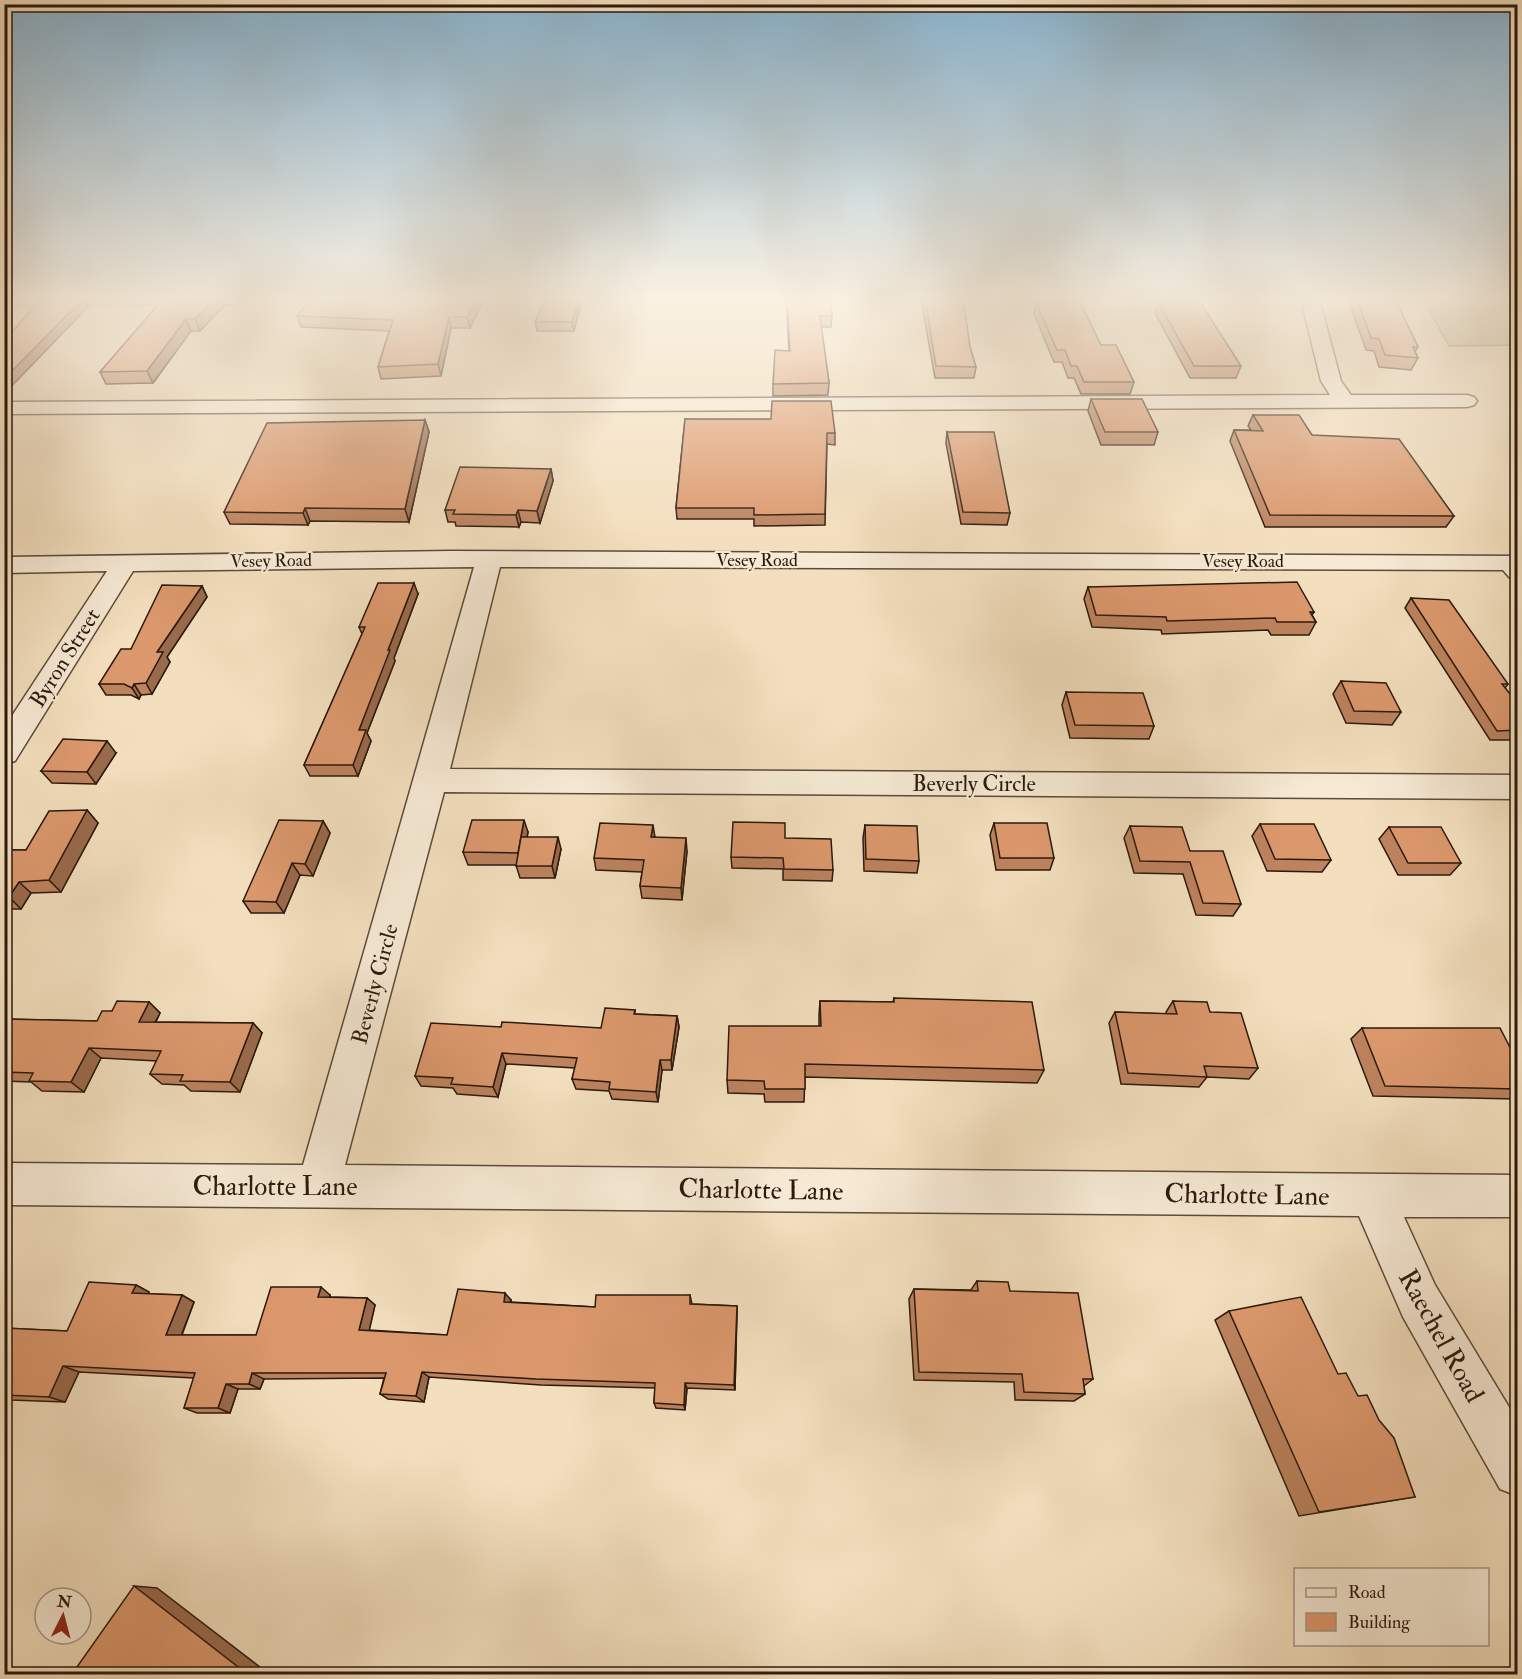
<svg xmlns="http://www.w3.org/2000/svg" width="1522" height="1679" viewBox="0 0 1522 1679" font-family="'IM FELL Double Pica',serif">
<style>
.green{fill:#c1c08d;stroke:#766c4e;stroke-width:1.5}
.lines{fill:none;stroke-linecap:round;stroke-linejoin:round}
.minor-casing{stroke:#5d4a3a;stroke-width:3}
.minor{fill:#f7ead5;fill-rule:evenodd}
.wall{fill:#bd835e;stroke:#2b190e;stroke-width:1.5}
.shaded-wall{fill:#9a6a4c;stroke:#2b190e;stroke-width:1.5}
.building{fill:#dc986d;stroke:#2b190e;stroke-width:1.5}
.labels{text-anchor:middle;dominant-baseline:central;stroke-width:4.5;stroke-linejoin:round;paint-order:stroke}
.far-street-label{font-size:18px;fill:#2b190e;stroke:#f7ead5}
.street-label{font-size:22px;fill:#2b190e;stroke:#f7ead5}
.near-street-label{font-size:27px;fill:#2b190e;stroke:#f7ead5}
</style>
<rect width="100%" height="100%" fill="#f3dfbe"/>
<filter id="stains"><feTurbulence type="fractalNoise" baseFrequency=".00333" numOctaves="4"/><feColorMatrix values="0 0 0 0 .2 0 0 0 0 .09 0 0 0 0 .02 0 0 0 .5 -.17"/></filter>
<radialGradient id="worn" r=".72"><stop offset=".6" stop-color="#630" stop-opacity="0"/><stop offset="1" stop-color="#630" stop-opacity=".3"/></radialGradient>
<path class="green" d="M1423 299H1517V345L1449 346Z"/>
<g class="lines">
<g class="minor-casing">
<g id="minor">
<path d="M4 299H247L238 304 4 305Z"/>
<path d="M1301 299H1319L1341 381 1351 395H1467L1474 397 1477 401 1474 405 1467 407 4 414V402L1330 395 1321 381Z"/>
<path d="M452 551 1518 556V580L1509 577 1503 570 500 567 450 769 1518 775V799L444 792 345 1165 1518 1175V1217H1404L1435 1285 1518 1422V1496L1500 1489 1403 1317 1359 1216 4 1205V1163L303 1165 474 567 133 571 15 761 4 764V728L107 571 4 573V557Z"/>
</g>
</g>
<use href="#minor" class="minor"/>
</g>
<g class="wall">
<path d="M163 299 224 306 200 331H191L153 383 106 384 100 372Z"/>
<path d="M484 299 470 328H451L441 376 381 379 378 367 389 331 301 327 297 316Z"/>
<path d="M582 299 574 331H537L535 322Z"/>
<path d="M786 299H830L832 316 831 327H821L829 383 828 395 773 396V384L789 351Z"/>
<path d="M921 299H963L970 347 976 367 974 378H935Z"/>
<path d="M1348 299H1395L1418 347 1415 352 1418 358 1411 370 1379 367 1374 351 1366 350Z"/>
<path d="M1158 302 1241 366 1236 378H1190L1155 313Z"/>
<path d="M1036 303 1101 345 1134 382 1130 394H1081L1074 378H1068L1062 362H1054L1034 314Z"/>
<path d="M1091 399 1158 432 1154 445H1101L1088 411Z"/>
<path d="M1253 415 1312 435 1454 516 1446 527H1265L1230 441 1234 430H1251L1248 426Z"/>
<path d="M685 419 835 433V445L827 444 825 525 754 526V519H677L676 508Z"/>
<path d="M425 420 429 432 409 522 310 521 308 525 230 524 224 512Z"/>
<path d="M947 432 1010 513 1007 525 961 524 946 443Z"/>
<path d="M551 469 553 481 540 523 521 522 519 527 456 526 455 522H448L445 510Z"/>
<path d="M202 586 207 597 167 657 170 662 152 694 141 695 139 699 131 695H106L99 684 131 649Z"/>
<path d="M1088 587 1314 612 1312 615 1316 622 1309 635H1271L1268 630 1162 634 1161 630 1092 627 1084 599Z"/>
<path d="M418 594 394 658 395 661 367 733 371 741 358 776H310L304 765 362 634 359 627Z"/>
<path d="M1411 598 1508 684 1505 688 1518 704V740H1490L1405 608Z"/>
<path d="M1341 681 1401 712 1392 725 1346 723 1333 694Z"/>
<path d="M1066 692 1154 726 1149 739 1070 738 1062 705Z"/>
<path d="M116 753 96 784 52 783 41 771Z"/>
<path d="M87 810 98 823 61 892 31 893 21 909H4V850H26Z"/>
<path d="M323 821 330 833 313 876 300 875 284 913H251L243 901Z"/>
<path d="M994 823 1054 858 1050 870H996L990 835Z"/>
<path d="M1260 824 1331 860 1322 872 1267 871 1252 836Z"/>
<path d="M865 825 919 861 917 873 864 871 863 838Z"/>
<path d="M1130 826 1190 851 1241 904 1233 916 1196 915 1183 874 1134 873 1124 838Z"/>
<path d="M1389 827 1461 863 1450 875H1398L1379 839Z"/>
<path d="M528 832 527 837 561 849 555 878H520L516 865H468L463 852Z"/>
<path d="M655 837 687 851 682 900 642 898 640 886 642 872 596 870 594 858Z"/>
<path d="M785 838 833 870 832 881 783 880V869L732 868 731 857Z"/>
<path d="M894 998 1044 1070 1037 1083 805 1077 804 1102H765L764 1094 728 1093 727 1080 819 1026V1015L820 1001 893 1002Z"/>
<path d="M1173 1001 1210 1012 1258 1068 1249 1079 1207 1077 1199 1087 1121 1084 1109 1023 1115 1012 1167 1014 1166 1012Z"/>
<path d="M149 1002 160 1013 156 1022 253 1023 262 1033 240 1092 191 1091 184 1085 162 1084 150 1074 157 1061 101 1058 84 1092 42 1091 31 1082 4 1081V1019L97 1021 112 1011Z"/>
<path d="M635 1010V1014L677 1016 679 1027 672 1070H662L658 1102 612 1099 609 1091 576 1089 572 1079 575 1068 506 1064 498 1097 457 1094 453 1088 421 1086 415 1076 501 1027 601 1028Z"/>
<path d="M1362 1028 1518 1063V1098L1516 1099 1373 1096 1351 1039Z"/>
<path d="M977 1281 1010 1291 1093 1379 1084 1386 1085 1394 1074 1401 1015 1400 1014 1382 914 1380 909 1299 914 1289 971 1290Z"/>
<path d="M136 1285 149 1292 148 1294 182 1295 194 1302 182 1335H256L330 1295V1297L367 1298 375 1305 369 1330 447 1335 511 1300V1302L595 1307 690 1295 692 1304 737 1306 735 1390 687 1388 685 1410 656 1408 654 1403 655 1388 541 1385 429 1377 424 1402 388 1399 380 1394 384 1378 264 1379 260 1389H238L230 1413H197L184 1408 194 1378 79 1372 65 1402 11 1400 4 1398V1328L67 1331Z"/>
<path d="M1229 1311 1338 1374 1358 1396 1415 1497 1299 1516 1215 1320Z"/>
<path d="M436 1670 478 1672V1674H423V1672Z"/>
<path d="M549 1670 589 1673V1674H541V1672Z"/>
</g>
<g class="shaded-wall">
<path d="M83 299H84L88 307 4 394V379Z"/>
<path d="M215 299H221L224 306 200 331 195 319Z"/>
<path d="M476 299H484L470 328 467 317Z"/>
<path d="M579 299H582L574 331 572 322Z"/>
<path d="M449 317 451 328 441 376 438 364Z"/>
<path d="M186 319 191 331 153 383 147 371Z"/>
<path d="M425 420 429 432 409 522 405 509Z"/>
<path d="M551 469 553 481 540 523 537 511Z"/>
<path d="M305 508 310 521 308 525 303 513Z"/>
<path d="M518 510 521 522 519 527 516 515Z"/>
<path d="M414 583 418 594 394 658 395 661 367 733 371 741 358 776 353 765 359 730 388 650Z"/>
<path d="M202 586 207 597 167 657 170 662 152 694 146 683 157 652Z"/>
<path d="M134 684 141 695 139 699 132 688Z"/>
<path d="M107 741 116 753 96 784 87 772Z"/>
<path d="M87 810 98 823 61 892 49 880Z"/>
<path d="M524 820 528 832 522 866 518 853Z"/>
<path d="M323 821 330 833 313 876 305 864Z"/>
<path d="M653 825 655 837H651Z"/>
<path d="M558 837 561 849 555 878 552 866Z"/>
<path d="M686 838 687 851 682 900 681 888Z"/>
<path d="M292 863 300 875 284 913 276 902Z"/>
<path d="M19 882 31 893 21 909 9 897Z"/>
<path d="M149 1002 160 1013 150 1032 139 1022Z"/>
<path d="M677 1016 679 1027 672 1070 671 1060Z"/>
<path d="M253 1023 262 1033 240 1092 230 1082Z"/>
<path d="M89 1048 101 1058 84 1092 71 1082Z"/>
<path d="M502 1053 506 1064 498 1097 493 1087Z"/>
<path d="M660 1060 662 1070 658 1102 656 1092Z"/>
<path d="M136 1285 149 1292 146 1300 132 1293Z"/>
<path d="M321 1287 330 1295 328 1304 318 1297Z"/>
<path d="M505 1293 511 1300 509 1308 504 1302Z"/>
<path d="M182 1295 194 1302 179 1341 166 1335Z"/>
<path d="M4 1298 10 1300 4 1311Z"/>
<path d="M367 1298 375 1305 368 1336 359 1330Z"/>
<path d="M737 1306V1312L735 1390 734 1385Z"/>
<path d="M63 1366 79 1372 65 1402 49 1397Z"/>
<path d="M422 1372 429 1377 424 1402 416 1396Z"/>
<path d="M252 1373 264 1379 260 1389 249 1384Z"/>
<path d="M685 1383 687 1388 685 1410 684 1405Z"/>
<path d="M226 1384 238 1389 230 1413 218 1408Z"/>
<path d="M134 1586 157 1588 269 1674H247Z"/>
<path d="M478 1672V1674H467Z"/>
</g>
<g class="building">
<path d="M41 299H83L4 379V341Z"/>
<path d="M163 299H215L195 319H186L147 371 100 372Z"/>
<path d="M311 299H476L467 317H449L438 364 378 367 393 320 297 316Z"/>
<path d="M545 299H579L572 322H535Z"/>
<path d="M787 299H830L832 316H820L829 383 773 384 775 350 790 351Z"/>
<path d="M925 299H963L970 347 976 367 936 366Z"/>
<path d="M1357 299H1395L1418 347H1413L1418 358 1385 355 1379 339 1371 338Z"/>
<path d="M1080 302 1101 345H1116L1134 382H1084L1077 366H1071L1065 350H1057L1036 303Z"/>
<path d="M1158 302H1200L1241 366H1194Z"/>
<path d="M1091 399H1142L1158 432H1105Z"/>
<path d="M772 401H831L835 433H827L825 514 754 515V508H676L685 419H771Z"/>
<path d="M1253 415H1299L1312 435 1399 439 1454 516 1270 515 1234 430 1263 431Z"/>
<path d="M425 420 405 509 305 508 303 513 224 512 267 423Z"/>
<path d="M947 432H994L1010 513 963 512Z"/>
<path d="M460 467 551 469 537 511 518 510 516 515 453 514 455 510H445Z"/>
<path d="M1297 582 1314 612H1310L1316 622H1277L1275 618 1167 621 1166 617 1096 615 1088 587Z"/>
<path d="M378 583H414L388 650H390L359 730H366L353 765H304L365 627H359Z"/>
<path d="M162 585 202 586 157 652H163L146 683 134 684 132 688 124 684H99L121 649H131Z"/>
<path d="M1411 598 1449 600 1508 684H1502L1518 704V730L1497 731Z"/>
<path d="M1341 681 1386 683 1401 712 1354 711Z"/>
<path d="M1066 692 1143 693 1154 726 1075 725Z"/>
<path d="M63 739 107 741 87 772 41 771Z"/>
<path d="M87 810 49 880 19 882 9 897H4V850H26L49 811Z"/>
<path d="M279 820 323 821 305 864 292 863 276 902 243 901Z"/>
<path d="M472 820H524L518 853 463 852Z"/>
<path d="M733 822 785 823V838L831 839 833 870 784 869 783 858 731 857Z"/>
<path d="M600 823 653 825 651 837 686 838 681 888 640 886 644 860 594 858Z"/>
<path d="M994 823H1047L1054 858H1000Z"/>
<path d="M1260 824H1314L1331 860 1275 859Z"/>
<path d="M865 825 917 826 919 861 866 859Z"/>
<path d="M1130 826 1182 827 1190 851H1223L1241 904 1203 903 1190 862 1140 861Z"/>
<path d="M1389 827H1441L1461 863H1408Z"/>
<path d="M521 837H558L552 866H516Z"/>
<path d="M894 998 1032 1002 1044 1070 805 1064V1089H765L764 1081 727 1080 729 1026H821L820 1001 894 1002Z"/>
<path d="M117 1001 149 1002 139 1022 253 1023 230 1082 180 1081 183 1075 150 1074 161 1051 89 1048 71 1082 29 1081 33 1073 4 1072V1019L97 1021 102 1011H112Z"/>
<path d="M1173 1001 1207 1002 1210 1012 1241 1013 1258 1068 1204 1066 1207 1077 1128 1073 1115 1012 1177 1014Z"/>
<path d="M605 1008 635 1010 634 1014 677 1016 671 1060H660L656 1092 609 1089 610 1082 572 1079 577 1058 502 1053 493 1087 451 1084 453 1078 415 1076 431 1023 501 1027 502 1022 601 1028Z"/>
<path d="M1362 1028H1500L1518 1063V1089L1385 1086Z"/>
<path d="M977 1281 1008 1282 1010 1291 1078 1293 1093 1379H1083L1085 1394 1024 1392 1022 1374 919 1372 914 1289 978 1291Z"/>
<path d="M89 1282 136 1285 132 1293 182 1295 166 1335H256L271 1287H321L318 1297 367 1298 359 1330 447 1335 458 1289 505 1293 504 1302 595 1307 596 1295H690V1304L737 1306 734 1385 685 1383 684 1405 654 1403 655 1383 536 1379 422 1372 416 1396 380 1394 386 1373H252L249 1384H226L218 1408H184L195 1373 63 1366 49 1397 4 1395V1372L6 1370H4V1328L67 1331Z"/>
<path d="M1301 1297 1338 1374 1346 1373 1358 1396 1367 1395 1379 1420 1394 1438 1415 1497 1319 1512 1229 1311Z"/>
<path d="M134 1586 247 1674H72Z"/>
<path d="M423 1672 467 1674H423Z"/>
<path d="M541 1672 570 1674H541Z"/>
</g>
<linearGradient id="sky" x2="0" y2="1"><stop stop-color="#8ab7d4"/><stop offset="0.56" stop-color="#faf1e2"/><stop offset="1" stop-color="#faf1e2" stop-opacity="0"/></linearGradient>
<rect width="1522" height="534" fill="url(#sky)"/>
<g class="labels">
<g class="far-street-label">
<text x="757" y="560">Vesey Road</text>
<text transform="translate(271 561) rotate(-1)">Vesey Road</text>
<text x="1243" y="561">Vesey Road</text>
</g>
<g class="street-label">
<text transform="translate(65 658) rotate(-58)">Byron Street</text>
<text x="974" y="784">Beverly Circle</text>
<text transform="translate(375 984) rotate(-75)">Beverly Circle</text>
</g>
<g class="near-street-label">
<text x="275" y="1186">Charlotte Lane</text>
<text transform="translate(761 1190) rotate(1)">Charlotte Lane</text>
<text transform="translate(1247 1195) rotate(1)">Charlotte Lane</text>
<text transform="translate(1441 1336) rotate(61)">Raechel Road</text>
</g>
</g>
<rect width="1522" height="1679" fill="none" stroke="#f3dfbe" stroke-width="24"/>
<rect x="6" y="6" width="1510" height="1667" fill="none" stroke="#2b190e" stroke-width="3"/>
<rect x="12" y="12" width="1498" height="1655" fill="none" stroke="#2b190e" stroke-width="1.5"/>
<rect x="1294" y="1568" width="195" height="78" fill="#f7ead5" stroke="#a59685" stroke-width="1.5"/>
<rect x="1306" y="1588" width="30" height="9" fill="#f7ead5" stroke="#a59685" stroke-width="1.5"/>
<text x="1348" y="1598" font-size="18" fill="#2b190e">Road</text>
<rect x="1306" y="1613" width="30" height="18" fill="#dc986d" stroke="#a59685" stroke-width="1.5"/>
<text x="1348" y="1628" font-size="18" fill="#2b190e">Building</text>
<g transform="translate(63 1616) rotate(6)"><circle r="28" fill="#f7ead5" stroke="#a59685" stroke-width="1.5"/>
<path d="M0-4.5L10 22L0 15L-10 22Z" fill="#8f2418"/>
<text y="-9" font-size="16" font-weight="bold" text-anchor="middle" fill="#2b190e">N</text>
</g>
<rect width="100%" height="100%" filter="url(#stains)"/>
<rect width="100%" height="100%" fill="url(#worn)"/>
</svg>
